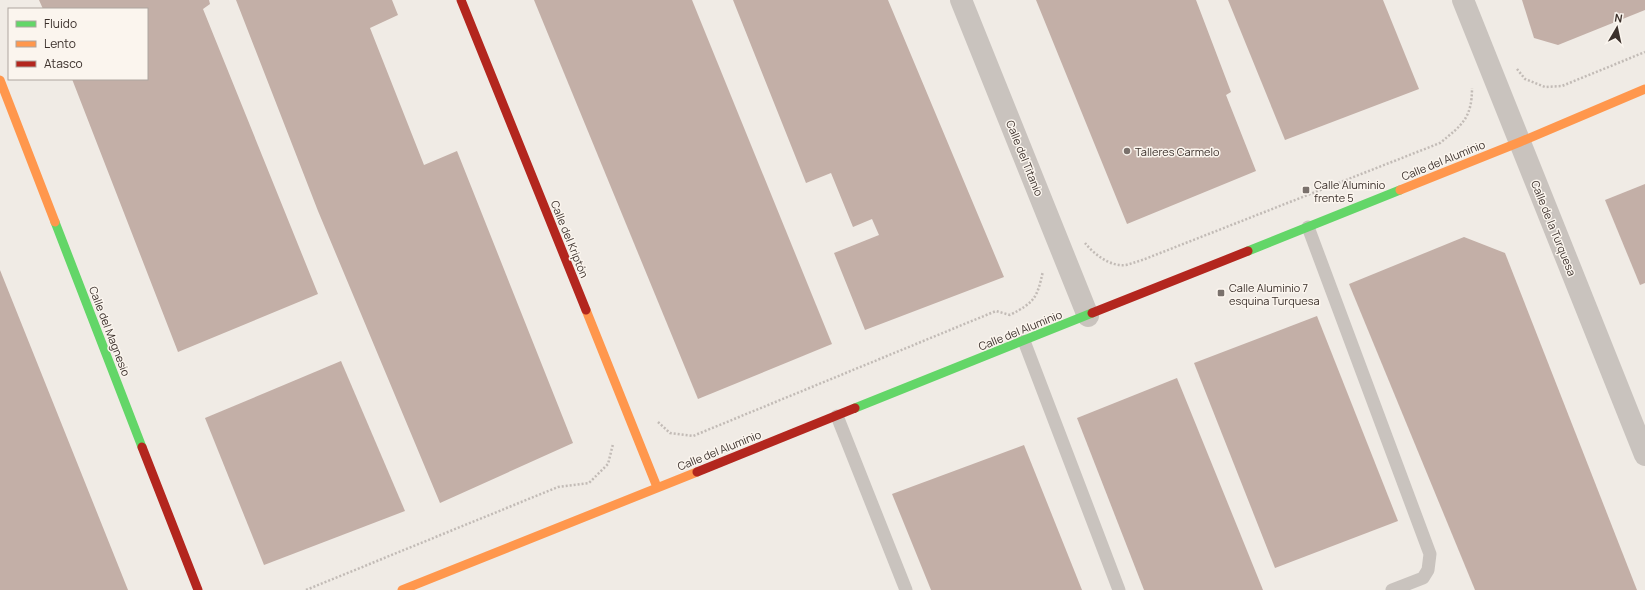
<svg xmlns="http://www.w3.org/2000/svg" width="1645" height="590" viewBox="0 0 1645 590" font-family="Manrope,sans-serif">
<style>
.building{fill:#c3afa7}
.lines{fill:none;stroke-linecap:round;stroke-linejoin:round}
.path{stroke:#c2bbb6;stroke-width:2.5;stroke-dasharray:2 2;stroke-linecap:butt}
.lane{stroke:#c9c3be;stroke-width:13}
.street{stroke:#c9c3be;stroke-width:22}
.fast{stroke:#63d668;stroke-width:9}
.slow{stroke:#ff974d;stroke-width:9}
.jam{stroke:#b3261e;stroke-width:9}
.poi-dot{fill:#7a716c;stroke:#fbf5ee;stroke-width:1.5}
.labels{text-anchor:middle;dominant-baseline:central;stroke-width:3;stroke-linejoin:round;paint-order:stroke}
.poi-label{font-size:11px;fill:#3b302b;stroke:#fbf5ee;text-anchor:start}
.street-label{font-size:11px;fill:#3b302b;stroke:#fbf5ee}
</style>
<rect width="100%" height="100%" fill="#f0ebe5"/>
<g class="building">
<path d="M39 0H209L210 4 203 9 318 294 178 352 72 79H147V9H43Z"/>
<path d="M236 0H392L398 15 370 28 424 165 457 151 573 443 440 503 318 211Z"/>
<path d="M534 0H692L832 344 698 399Z"/>
<path d="M733 0H888L1004 277 865 330 834 253 879 235 872 219 853 227 831 173 806 183Z"/>
<path d="M1036 0H1196L1231 92 1226 95 1256 171 1127 224Z"/>
<path d="M1228 0H1383L1419 89 1285 140Z"/>
<path d="M1522 0H1645V10L1558 45 1534 38Z"/>
<path d="M1645 184V283L1640 285 1605 200Z"/>
<path d="M1464 237 1505 253 1637 590H1475L1349 284Z"/>
<path d="M0 270 128 590H0Z"/>
<path d="M1317 316 1398 521 1275 568 1194 363Z"/>
<path d="M341 361 405 511 264 565 205 418Z"/>
<path d="M1177 378 1263 590H1144L1077 418Z"/>
<path d="M1024 445 1082 590H931L892 494Z"/>
</g>
<g class="lines">
<g class="path">
<path d="M1517 69 1525 79 1545 87 1562 86 1645 52"/>
<path d="M1085 243C1094 254 1110 267 1126 265 1133 263 1139 261 1145 259L1440 143C1462 125 1472 118 1472 88"/>
<path d="M658 422 670 433 693 436 996 311 1010 315C1035 302 1037 298 1043 271"/>
<path d="M306 590 558 487 589 483 608 464 613 444"/>
</g>
<g class="lane">
<path d="M1308 227 1430 554 1428 570 1423 578 1392 590"/>
<path d="M1024 341 1119 590"/>
<path d="M837 416 906 590"/>
</g>
<g class="street">
<path d="M961 0 1088 316"/>
<path d="M1463 0 1645 455"/>
</g>
<g class="fast">
<path d="M55 222 142 447"/>
<path d="M1248 251 1400 190"/>
<path d="M855 408 1092 313"/>
</g>
<g class="slow">
<path d="M0 80 55 222"/>
<path d="M1400 190 1520 142 1645 89"/>
<path d="M586 310 657 487"/>
<path d="M402 590 697 472"/>
</g>
<g class="jam">
<path d="M461 0 586 310"/>
<path d="M1092 313 1248 251"/>
<path d="M142 447 198 590"/>
<path d="M697 472 855 408"/>
</g>
</g>
<g class="poi-dot">
<circle cx="1127" cy="151" r="4"/>
<rect x="1302" y="186" width="8" height="8" rx="2"/>
<rect x="1217" y="289" width="8" height="8" rx="2"/>
</g>
<g class="labels">
<g class="poi-label">
<text x="1135" y="151">Talleres Carmelo</text>
<text x="1314" y="184">Calle Aluminio<tspan x="1314" dy="13">frente 5</tspan></text>
<text x="1229" y="287">Calle Aluminio 7<tspan x="1229" dy="13">esquina Turquesa</tspan></text>
</g>
<g class="street-label">
<text transform="translate(1025 158) rotate(68)">Calle del Titanio</text>
<text transform="translate(1443 160) rotate(-22)">Calle del Aluminio</text>
<text transform="translate(1554 228) rotate(68)">Calle de la Turquesa</text>
<text transform="translate(570 239) rotate(68)">Calle del Kriptón</text>
<text transform="translate(1020 330) rotate(-22)">Calle del Aluminio</text>
<text transform="translate(110 331) rotate(69)">Calle del Magnesio</text>
<text transform="translate(719 450) rotate(-22)">Calle del Aluminio</text>
</g>
</g>
<rect x="8" y="8" width="140" height="72" fill="#fbf5ee" stroke="#aea6a0"/>
<rect x="16" y="21" width="20" height="6" fill="#63d668" stroke="#aea6a0"/>
<text x="44" y="28" font-size="12" fill="#3b302b">Fluido</text>
<rect x="16" y="41" width="20" height="6" fill="#ff974d" stroke="#aea6a0"/>
<text x="44" y="48" font-size="12" fill="#3b302b">Lento</text>
<rect x="16" y="61" width="20" height="6" fill="#b3261e" stroke="#aea6a0"/>
<text x="44" y="68" font-size="12" fill="#3b302b">Atasco</text>
<g transform="translate(1617 28) rotate(9)" stroke="#fbf5ee" stroke-width="3" paint-order="stroke">
<path d="M0-3L7 15L0 10L-7 15Z" fill="#3b302b"/>
<text y="-6" font-size="11" font-weight="bold" text-anchor="middle" fill="#3b302b">N</text>
</g>
</svg>
